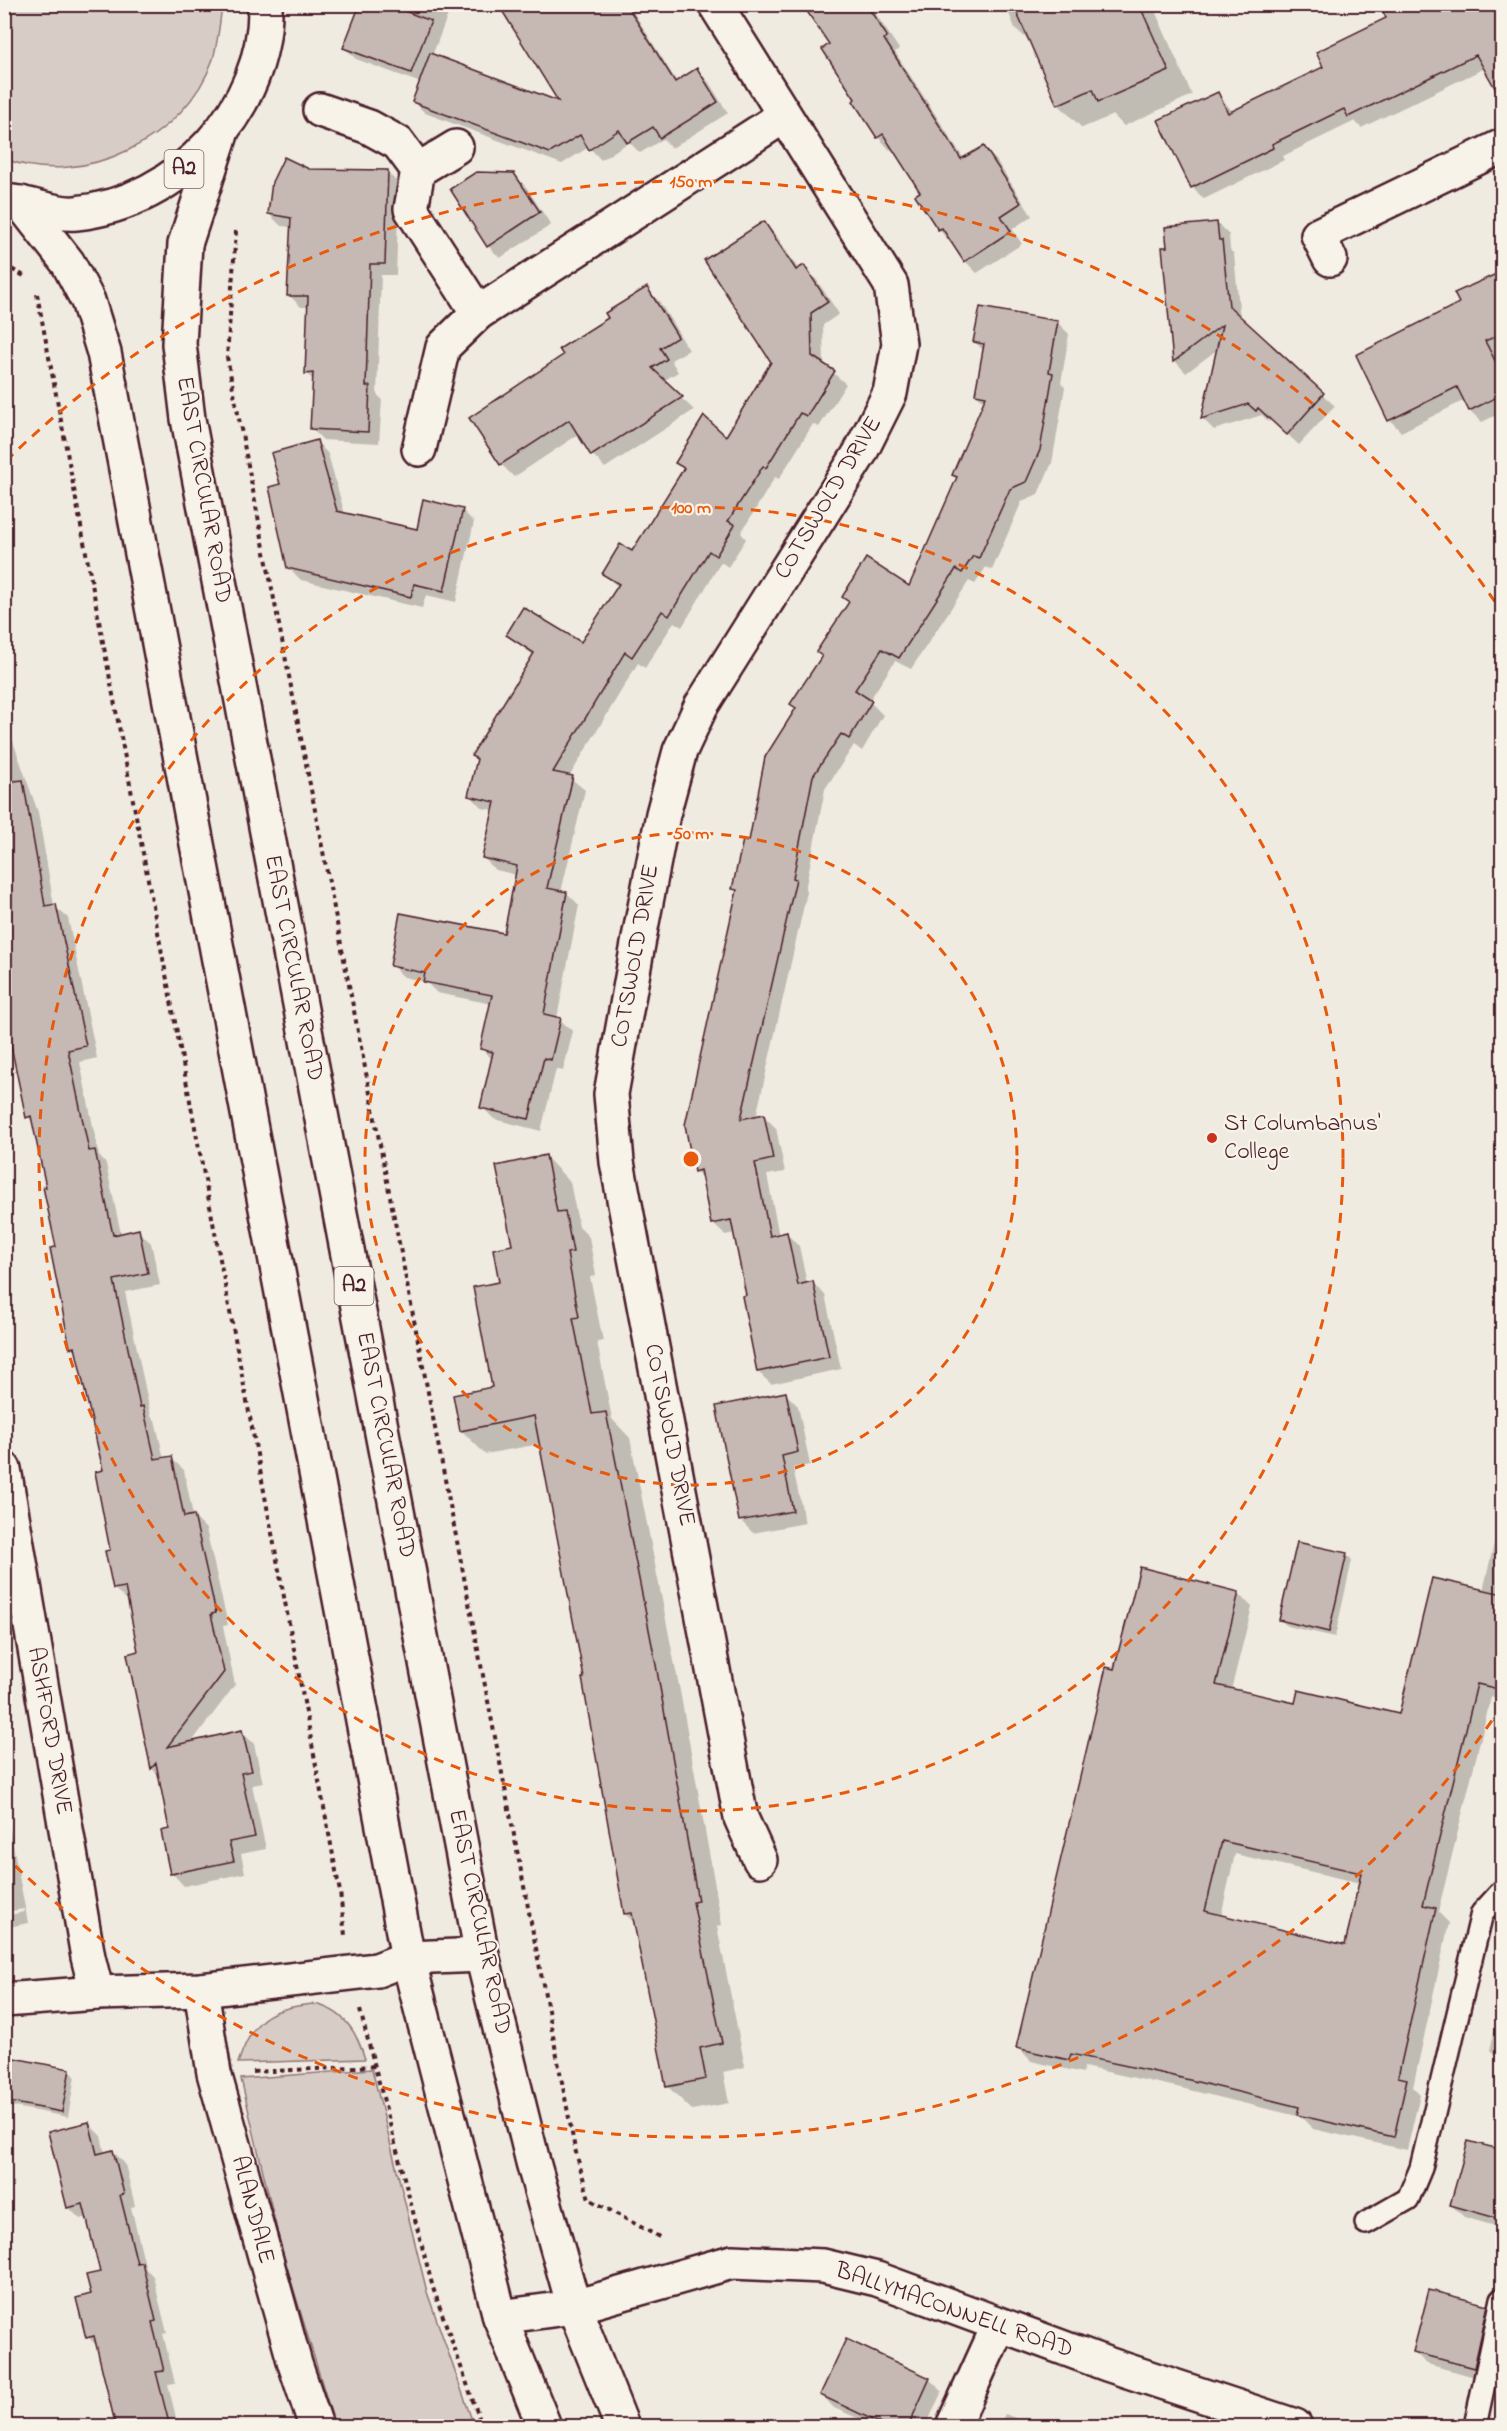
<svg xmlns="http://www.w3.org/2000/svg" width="1507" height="2431" viewBox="0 0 1507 2431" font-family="'Indie Flower',sans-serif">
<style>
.green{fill:#d8cdc6;stroke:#917678;stroke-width:1.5}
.shadow{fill:#0003;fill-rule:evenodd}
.building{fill:#c6b8b3;stroke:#4a1f2b;stroke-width:1.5;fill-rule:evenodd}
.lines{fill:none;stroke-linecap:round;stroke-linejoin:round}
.service-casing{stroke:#4a1f2b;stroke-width:26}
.minor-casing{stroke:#4a1f2b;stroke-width:38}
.trunk-casing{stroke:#4a1f2b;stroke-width:38}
.path{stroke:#4a1f2b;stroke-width:4;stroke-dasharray:4.5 4.5;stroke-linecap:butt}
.service{stroke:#f7f3e8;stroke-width:21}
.minor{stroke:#f7f3e8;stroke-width:33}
.trunk{stroke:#f7f3e8;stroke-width:33}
.ring{fill:none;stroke:#e8590c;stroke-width:3;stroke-dasharray:10 8}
.poi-dot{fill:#c8321e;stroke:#f7f3e8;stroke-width:2}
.labels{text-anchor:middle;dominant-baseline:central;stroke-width:4.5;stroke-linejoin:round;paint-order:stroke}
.shield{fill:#f7f3e8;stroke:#7e5f64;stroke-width:1.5}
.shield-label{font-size:22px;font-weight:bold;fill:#4a1f2b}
.street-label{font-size:24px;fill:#4a1f2b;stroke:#f7f3e8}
.poi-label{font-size:24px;fill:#4a1f2b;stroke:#f7f3e8;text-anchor:start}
.centre{fill:#e8590c;stroke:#f7f3e8;stroke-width:3}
.ring-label{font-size:18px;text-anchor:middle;font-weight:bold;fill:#e8590c;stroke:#f7f3e8;stroke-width:4.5;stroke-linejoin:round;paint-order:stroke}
</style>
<rect width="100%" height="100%" fill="#f0ebe0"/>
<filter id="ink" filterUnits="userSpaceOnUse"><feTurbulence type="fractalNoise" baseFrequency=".0167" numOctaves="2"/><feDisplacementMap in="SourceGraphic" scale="12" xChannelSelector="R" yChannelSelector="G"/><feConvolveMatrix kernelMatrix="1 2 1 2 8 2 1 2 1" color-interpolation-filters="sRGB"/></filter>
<g filter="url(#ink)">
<g class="green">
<path d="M4 5 5 4 222 5C220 23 218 41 213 59 186 139 83 189 5 159Z"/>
<path d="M313 2004C343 2009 357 2032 365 2059L238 2063C252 2020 268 2008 313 2004Z"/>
<path d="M372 2069 427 2292 474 2426H335L282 2251 241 2079Z"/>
</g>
<g class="shadow">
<path d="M361 4H452L432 56 562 104 500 4H648L634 13 677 82 697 70 708 81 728 113 672 148 663 139 640 153 629 142 601 160 589 147 562 164 425 113 414 102 421 83 356 59 345 48Z"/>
<path d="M804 4H869L899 49 895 52 964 159 984 148 996 160 1032 216 1012 229 1022 244 977 273 965 261 939 229 922 193 893 148 890 150 878 137 831 45Z"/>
<path d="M1005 4H1152L1192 95 1124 126 1113 115 1082 128 1058 104 1032 44 1015 28Z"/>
<path d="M1502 4 1485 68 1361 128 1355 121 1283 156 1284 160 1204 199 1192 187 1218 94 1233 112 1325 68 1388 19Z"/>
<path d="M309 171 387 172 399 184 396 275H381L377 395 382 399 379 443 323 440 311 428 314 381 306 373 309 307H301L289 295 292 227 281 226 269 214Z"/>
<path d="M513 174 526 187 551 225 500 258 488 246Z"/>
<path d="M764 223 776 235 799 270 804 267 816 279 839 314 823 325 824 365 846 384 819 427 813 424 779 479 775 477 741 533 746 539 728 567 721 562 682 627 674 622 645 668 638 663 569 777 585 790 561 892 567 893 579 905 557 1018 573 1031 563 1071 556 1069 541 1131 494 1119 482 1107 493 1060 481 1048 492 1004 437 993 426 982 404 977 391 965 506 935 517 875 496 870 483 858 494 810 482 808 470 795 478 761 473 756 534 656 508 635 582 644 618 587 604 574 632 554 685 470 677 462 726 438 773 362Z"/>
<path d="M1217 223 1229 235 1230 250 1234 254 1240 319 1335 406 1299 445 1271 419 1269 422 1262 415 1214 430 1203 419 1218 349 1186 373 1175 361 1163 249Z"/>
<path d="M1502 272V349L1496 353 1502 367V412L1482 422 1470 411 1465 400 1401 432 1390 420 1461 304Z"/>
<path d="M646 289 659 301 689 350 671 360 678 372 663 381 694 410 605 468 593 455 579 434 514 477 501 464 471 418 565 355Z"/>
<path d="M1057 322 1069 334 1061 383 1065 387 1052 463 1038 494 1022 501 992 570 986 567 975 584 969 581 911 669 895 661 869 701 883 715 862 751 854 745 825 789 805 890 807 892 756 1117 764 1116 776 1128 785 1172 767 1175 779 1236 787 1234 799 1246 807 1284 813 1283 825 1295 841 1369 771 1384 758 1372 748 1296 735 1233 725 1235 712 1223 703 1179 696 1171 738 893 734 889 797 709 792 704 823 657 850 603 844 597 910 589 958 478 954 474 985 402 976 394 984 351 975 342Z"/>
<path d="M317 442 328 454 345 515 418 531 462 510 474 522 456 602 426 595 422 608 301 580 289 568 282 486Z"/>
<path d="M4 716 38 812 54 906 68 918 97 1058 80 1062 99 1156 106 1164 121 1234 138 1231 151 1243 160 1285 125 1292 151 1416 155 1420 164 1459 171 1458 184 1470 193 1516 206 1529 228 1625 223 1626 235 1685 191 1743 242 1732 254 1744 263 1783 252 1785 266 1849 241 1854 245 1873 184 1886 172 1873 171 1830 160 1776 152 1769 129 1655 140 1652 129 1601 114 1589 105 1472 78 1354 72 1347 48 1188 34 1123 28 1117 4 967Z"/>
<path d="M546 1157 570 1182 579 1227 589 1237 596 1276 590 1277 603 1341 597 1342 612 1419 630 1438 680 1691 722 1925 717 1926 745 2067 723 2072 729 2103 692 2110 667 2086 636 1924 625 1914 585 1679 540 1444 485 1454 461 1430 494 1388 500 1283Z"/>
<path d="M785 1393 798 1406 810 1465 793 1468 805 1523 753 1533 741 1521 718 1407Z"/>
<path d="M1502 1509V1700L1491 1697 1438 1912 1449 1923 1413 2087 1420 2094 1407 2150 1313 2129 1301 2117 1181 2088 1084 2067 1083 2073 1031 2061 1018 2047 1115 1670 1238 1593 1252 1607 1231 1690 1296 1705 1400 1716 1483 1591ZM1235 1854 1360 1883 1346 1947 1221 1916Z"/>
<path d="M1346 1554 1352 1560 1335 1637 1287 1626 1281 1620Z"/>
<path d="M4 1798 28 1923 4 1928V1916L24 1912V1909L4 1912Z"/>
<path d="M1502 2000V2062L1490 2050Z"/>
<path d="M4 2058 69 2070 75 2076 68 2117 4 2105Z"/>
<path d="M88 2123 101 2136 105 2153 113 2151 125 2164 135 2206 131 2207 146 2269 153 2276 167 2333 163 2334 175 2383 168 2384 178 2426H118L99 2348 88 2337 93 2295 102 2273 88 2217 80 2219 68 2207Z"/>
<path d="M1502 2152V2228L1464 2217 1451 2205Z"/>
<path d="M1487 2306 1499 2319 1486 2380 1427 2364 1414 2352Z"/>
<path d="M929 2379 942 2391 926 2426H876L834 2408 822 2395Z"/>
<path d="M1005 2414 1035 2426H999Z"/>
</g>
<g class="building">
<path d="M360 4H386L431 21 411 73 343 48Z"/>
<path d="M498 4H626L675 82 697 68 718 102 660 138 653 127 627 143 619 130 589 150 580 135 550 153 412 102 430 53 558 101Z"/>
<path d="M802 4H866L887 36 884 39 961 159 984 146 1021 203 1001 216 1011 231 964 262 942 228 938 230 915 195 920 192 883 134 877 138 853 101 855 99 822 49 829 44Z"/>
<path d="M1013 4H1139L1169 71 1098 102 1093 89 1057 105Z"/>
<path d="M1379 4H1503V102L1476 55 1348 117 1344 109 1272 144 1273 148 1191 188 1158 120 1218 92 1228 113 1323 67 1316 52 1386 18Z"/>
<path d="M284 157 309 169 388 170 385 264H370L366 386H370L368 432 310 429 313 373 305 374 308 296H287L291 218 268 214 272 182Z"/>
<path d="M476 172 514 173 540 212 487 247 450 189Z"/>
<path d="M764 221 796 270 804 265 828 302 811 313 812 356 835 371 807 416 800 413 766 468 763 466 728 521 735 525 716 556 709 551 669 616 662 611 632 657 625 652 553 772 573 776 547 888 567 892 544 1014 561 1018 551 1060 544 1058 529 1119 480 1108 493 1052 480 1049 492 995 423 982 425 973 390 966 400 913 504 933 517 866 482 858 495 802 468 796 477 759 471 756 534 653 506 635 523 607 581 642 619 584 602 574 620 544 632 551 684 468 675 463 704 416 726 436 771 362 704 260Z"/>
<path d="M1217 222 1219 240H1222L1229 306 1324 393 1287 435 1258 408 1256 411 1248 404 1201 419 1222 325 1173 362 1162 247H1167L1165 227Z"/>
<path d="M1503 271V333L1485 341 1503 376V394L1469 411 1457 387 1388 421 1356 355 1459 303 1454 293Z"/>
<path d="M647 287 678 337 660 348 667 359 652 368 683 397 591 456 569 420 500 465 469 418 563 355 559 349 608 318 605 313Z"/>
<path d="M980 307 1058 321 1049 372 1053 373 1040 450 1026 482 1010 489 979 558 973 556 962 573 956 569 899 658 882 649 855 690 872 701 849 739 841 734 813 776 793 878 796 879 741 1119 764 1114 773 1159 755 1163 770 1236 787 1232 798 1285 813 1281 829 1357 757 1372 742 1296 746 1295 731 1220 711 1224 700 1170 694 1172 685 1125 737 890 732 889 743 840 749 841 765 757 796 708 790 704 822 656 816 652 849 602 842 597 866 558 909 586 957 477 952 475 986 396 975 394 984 344 973 342Z"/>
<path d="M317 440 337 511 417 529 423 499 463 509 444 591 414 584 411 597 287 568 269 487 280 484 271 453Z"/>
<path d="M23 780 45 906 56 904 86 1046 68 1050 89 1151 95 1150 113 1235 139 1229 148 1273 114 1280 140 1407 143 1406 155 1459 172 1456 184 1517 194 1515 216 1613 211 1614 224 1672 167 1747 242 1730 252 1771 241 1773 255 1837 229 1842 234 1861 170 1874 161 1831 169 1829 156 1763 151 1769 127 1654 138 1651 125 1587 113 1589 105 1551 110 1550 95 1472 103 1470 75 1347 70 1348 50 1248 56 1247 43 1187H46L31 1116 26 1118 4 1012 11 1009 4 975V782Z"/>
<path d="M546 1155 557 1212 565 1211 573 1252 567 1253 579 1317 573 1318 592 1414 606 1412 656 1665 698 1901 693 1902 722 2043 700 2048 706 2079 666 2087 632 1913 624 1914 582 1678H584L534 1416 460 1431 453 1395 492 1387 473 1287 499 1282 493 1249 512 1245 496 1166Z"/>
<path d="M786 1392 798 1452 782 1456 793 1511 739 1521 716 1406Z"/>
<path d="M1297 1542 1347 1553 1329 1632 1279 1620Z"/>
<path d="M1140 1567 1239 1592 1216 1685 1295 1703 1298 1690 1399 1714 1432 1578 1503 1594V1690L1477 1684 1423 1905 1436 1908 1398 2077 1407 2079 1394 2137 1297 2115 1299 2107 1165 2074 1071 2054 1069 2060 1016 2048 1106 1667 1114 1669ZM1222 1841 1361 1873 1345 1945 1205 1911Z"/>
<path d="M4 2056 70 2069 62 2112 4 2101Z"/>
<path d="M89 2122 97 2154 113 2150 124 2194 120 2195 137 2263 142 2262 156 2321 152 2322 164 2371 156 2372 170 2427H116L94 2336 86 2338 76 2298 91 2294 86 2275 100 2272 83 2204 67 2208 48 2132Z"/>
<path d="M1468 2141 1503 2150V2220L1450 2205Z"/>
<path d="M1429 2290 1488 2305 1474 2368 1413 2352Z"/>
<path d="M846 2339 930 2378 908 2427H888L820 2395Z"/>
</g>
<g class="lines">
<g class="service-casing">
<g id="service">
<path d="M1366 2223 1408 2199 1421 2168 1482 1913 1502 1891"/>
<path d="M1475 2426 1502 2299"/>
</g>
</g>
<g class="minor-casing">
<g id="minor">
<path d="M715 4 891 285 899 344 890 393 860 453 701 706 680 751 663 814 640 933 611 1094 617 1162 741 1818 760 1860"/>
<path d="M320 110 369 127 398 143 418 170 411 209 478 313"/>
<path d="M418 170 456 147"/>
<path d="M1330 259 1318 235 1502 146"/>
<path d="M419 449 443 347 478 313 784 116"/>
<path d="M4 1469 88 1957 97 1993"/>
<path d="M201 1990 214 2073 295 2364 316 2426"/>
<path d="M4 2000 97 1993 201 1990 377 1970 408 1958 482 1955"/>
<path d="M500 2317 574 2307 732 2262 823 2266 877 2279 1107 2364 1295 2426"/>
<path d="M953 2426 999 2325"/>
</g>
</g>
<g class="trunk-casing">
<g id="trunk">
<path d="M221 134 185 244 179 344 188 419 482 1955 533 2162 574 2307 622 2426"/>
<path d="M12 202C32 204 56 215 76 213 178 203 268 109 265 4"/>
<path d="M21 203 68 263 88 301 104 353 408 1958 500 2317 544 2426"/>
</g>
</g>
<g class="path">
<path d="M236 231 227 357 575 2149 589 2199 663 2239"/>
<path d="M4 265 26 277"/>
<path d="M37 294 340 1892 345 1935"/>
<path d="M360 2010 433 2288 482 2426"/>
<path d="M253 2072 375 2066"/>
</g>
<use href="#service" class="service"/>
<use href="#minor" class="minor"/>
<use href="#trunk" class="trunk"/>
</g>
</g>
<g class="ring">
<circle cx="691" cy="1159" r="326"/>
<circle cx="691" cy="1159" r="652"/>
<path d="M1502 1706A978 978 0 0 1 6 1857M6 461A978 978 0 0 1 1502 612"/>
</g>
<circle class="poi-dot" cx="1212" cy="1138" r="6"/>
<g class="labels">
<g class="shield">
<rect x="164.5" y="150" width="39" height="38" rx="4.5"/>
<rect x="334.5" y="1267" width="39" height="38" rx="4.5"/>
</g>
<g class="shield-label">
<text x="184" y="169">A2</text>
<text x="354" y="1286">A2</text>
</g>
<g class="street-label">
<text transform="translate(203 490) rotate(80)">EAST CIRCULAR ROAD</text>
<text transform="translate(829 498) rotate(-59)">COTSWOLD DRIVE</text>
<text transform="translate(636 956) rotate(-80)">COTSWOLD DRIVE</text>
<text transform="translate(293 968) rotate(79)">EAST CIRCULAR ROAD</text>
<text transform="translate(669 1435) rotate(79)">COTSWOLD DRIVE</text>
<text transform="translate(385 1445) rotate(79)">EAST CIRCULAR ROAD</text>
<text transform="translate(49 1731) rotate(80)">ASHFORD DRIVE</text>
<text transform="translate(479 1922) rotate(78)">EAST CIRCULAR ROAD</text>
<text transform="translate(252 2210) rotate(75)">ALANDALE</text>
<text transform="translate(954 2311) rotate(19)">BALLYMACONNELL ROAD</text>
</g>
<g class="poi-label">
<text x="1224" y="1124">St Columbanus'<tspan x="1224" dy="28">College</tspan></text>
</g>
</g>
<circle cx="691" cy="1159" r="9" class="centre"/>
<g class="ring-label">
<text x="691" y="187">150 m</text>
<text x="691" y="513">100 m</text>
<text x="691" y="839">50 m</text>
</g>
<rect width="1507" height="2431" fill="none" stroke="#f7f3e8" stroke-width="24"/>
<rect x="12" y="12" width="1483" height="2407" fill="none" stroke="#4a1f2b" stroke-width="2" filter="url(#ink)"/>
</svg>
